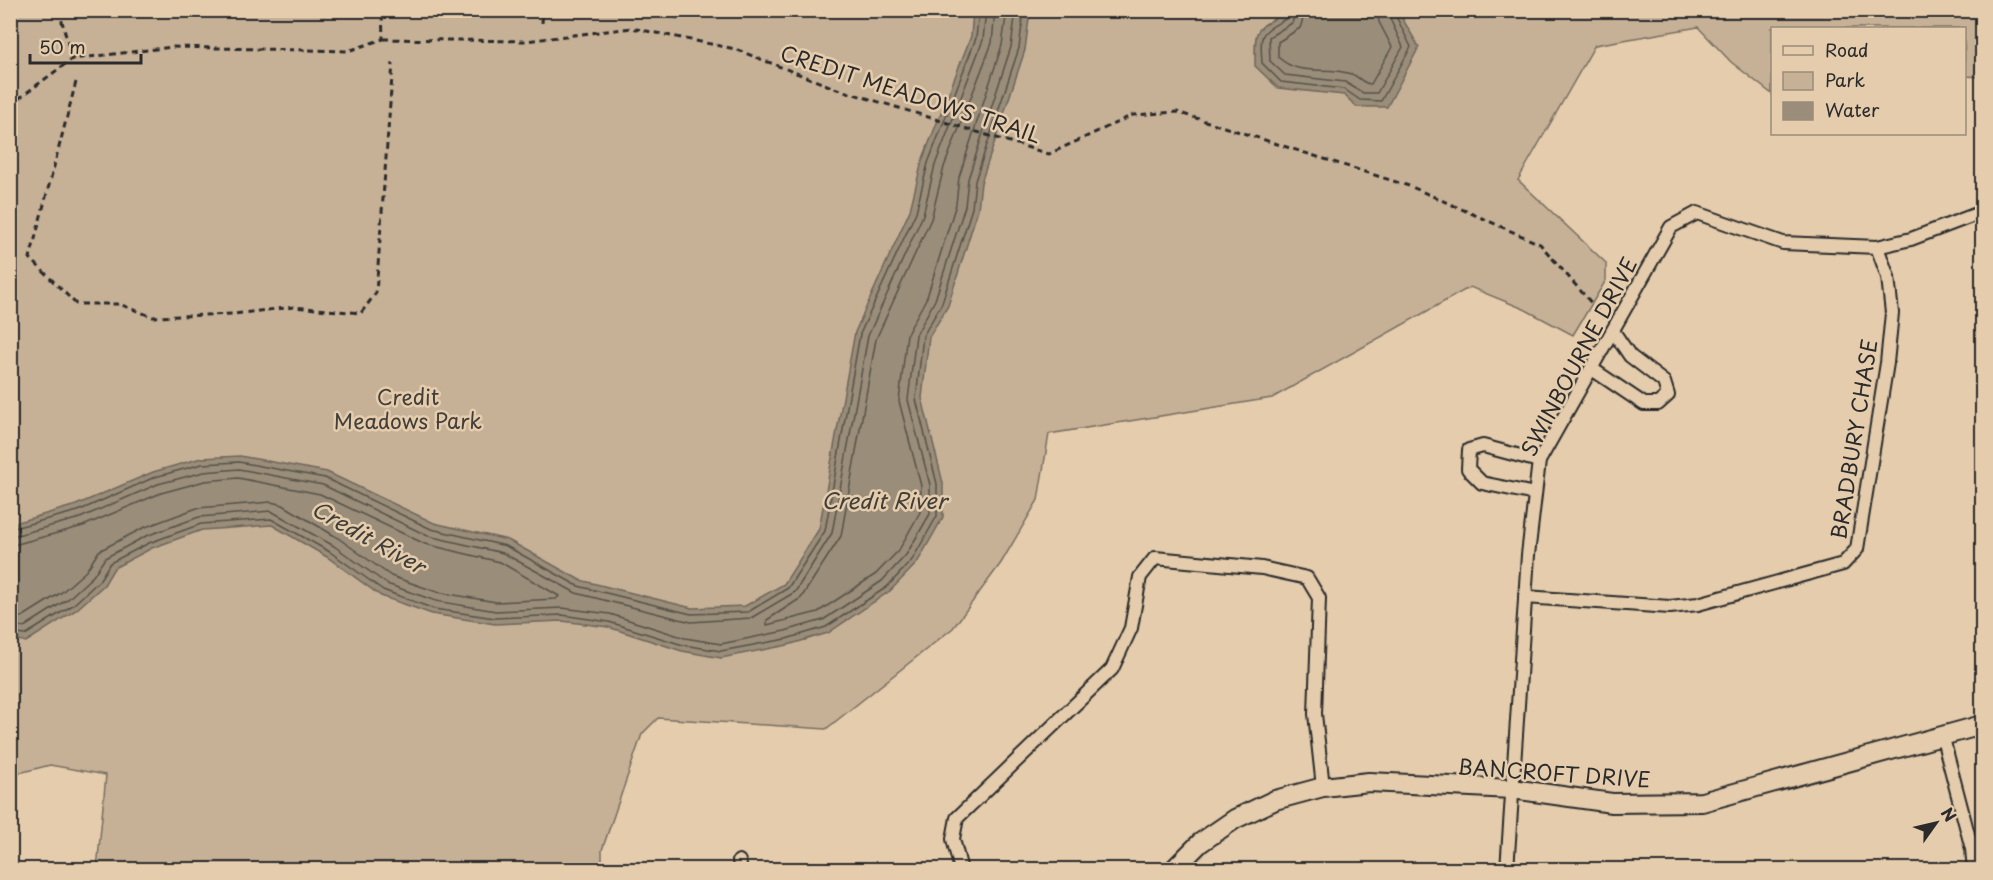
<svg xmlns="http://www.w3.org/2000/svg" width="1993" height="880" viewBox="0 0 1993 880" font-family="'Playpen Sans',sans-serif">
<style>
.green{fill:#c6b197;stroke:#786e61;stroke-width:1.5}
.water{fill:#9a8d79;stroke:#6e665a;stroke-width:1.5}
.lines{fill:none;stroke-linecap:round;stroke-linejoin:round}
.shore{stroke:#57524a;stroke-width:1.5}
.street-casing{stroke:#2b2b2b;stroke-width:16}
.secondary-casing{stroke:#2b2b2b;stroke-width:22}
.path{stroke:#2b2b2b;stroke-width:3;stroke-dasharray:6 4.5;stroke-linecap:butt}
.street{stroke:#e4ccac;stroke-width:12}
.secondary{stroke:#e4ccac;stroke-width:18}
.labels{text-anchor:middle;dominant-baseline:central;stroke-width:5;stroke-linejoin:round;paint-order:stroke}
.street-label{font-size:21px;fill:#2b2b2b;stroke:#e4ccac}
.park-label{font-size:21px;fill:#423f3b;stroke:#e4ccac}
.water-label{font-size:22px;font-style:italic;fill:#413f3b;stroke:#e4ccac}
</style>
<rect width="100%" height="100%" fill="#e4ccac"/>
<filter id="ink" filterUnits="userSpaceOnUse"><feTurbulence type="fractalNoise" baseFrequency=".0167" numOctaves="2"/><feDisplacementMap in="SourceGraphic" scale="12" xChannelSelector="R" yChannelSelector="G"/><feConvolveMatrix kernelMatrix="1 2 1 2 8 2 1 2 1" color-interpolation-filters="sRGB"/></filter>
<g filter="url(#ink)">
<path class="green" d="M1830 10 1982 11V77L1965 76 1964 28H1772V94L1731 62 1698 27 1595 45 1518 180 1606 263V280L1573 335 1524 309 1470 287 1272 398 1049 434 1038 500 1001 563 953 628 826 729 658 718 642 734 602 850V869H97L106 775 50 765 23 772H11V11Z"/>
<g class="water">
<path d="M973 11H1030L1025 50 981 183 978 209 948 306 929 337 922 398 943 483V517L917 563 890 591 828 633 788 645 721 658 682 651 608 627 562 621 495 624 432 614 381 596 327 557 272 525 202 530 152 548 114 568 104 585 76 610 26 642 11 638V524L76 505 153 472 201 458 240 456 327 472 434 523 508 540 580 580 692 608 745 606 784 584 819 529 855 332 910 210 922 161 971 36Z"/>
<path d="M1287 11H1398L1419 47 1387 107H1357L1344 95 1278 88 1255 66C1255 23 1254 32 1287 11Z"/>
</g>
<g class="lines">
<g class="shore">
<path d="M995 10 992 43 944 167 931 219 876 339 841 536 801 598 767 620V625L818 612 876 574 899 550 920 512 921 486 899 401 907 334 927 297 956 204 959 177 1002 45 1007 10"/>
<path d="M1289 10 1287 18C1260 34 1260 30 1262 63L1281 82 1344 89 1360 100 1381 101 1411 47 1393 10"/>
<path d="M1297 10 1292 23 1269 37 1270 61 1285 75 1345 82 1363 93H1377L1403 47 1386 10"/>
<path d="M1306 10 1300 28 1278 42V57C1300 78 1325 65 1351 74 1359 76 1362 84 1371 84L1392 47 1379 22 1377 10"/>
<path d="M10 529 78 511 155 477 202 464 239 462 325 478 431 529 506 546 578 586 691 614 748 612 788 588 825 531 860 334 916 212 928 163 976 38 979 10"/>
<path d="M10 537 80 518 158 484 204 472 239 469 323 485 428 536 503 553 576 593 691 622 751 618 795 592 832 533 868 336 923 215 935 165 983 40 986 10"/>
<path d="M10 546 83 526 161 493 205 481 238 478 320 494 425 544 500 562 559 596 556 599 496 602 437 592 391 576 338 538 283 505 271 502 197 508 143 528 99 551 86 571 62 592 22 617 10 616"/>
<path d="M10 625 24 627 68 599 93 576 105 558 146 536 199 517 271 511 334 546 387 584 436 601 496 611 562 608 610 614 685 638 721 644 785 631 823 620 882 581 906 555 930 514V485L908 400 916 335 935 300 965 206 968 179 1011 47 1016 10"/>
<path d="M10 633 25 635 73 605 99 581 110 563 149 543 201 524 271 519 330 552 383 590 434 609 495 618 562 615 609 622 683 645 721 651 786 639 826 627 887 587 912 560 937 516V484L916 399 923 336 942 303 972 208 975 181 1019 48 1024 10"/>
</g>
<g class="street-casing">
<g id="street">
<path d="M1592 369 1644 404H1658L1668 395 1664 382 1630 356 1613 331"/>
<path d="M1535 494 1482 483 1468 469 1469 450 1483 446 1539 461"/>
<path d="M1525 597 1670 607 1698 604 1843 564 1857 549 1887 363 1892 313 1888 277 1877 247"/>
<path d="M1942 735 1972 849 1974 870"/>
<path d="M739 861 741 870"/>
<path d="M961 870 953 839 957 818 1112 669 1131 628 1140 577 1155 558 1262 568 1307 578 1319 598 1315 714 1323 787"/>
<path d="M1507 870 1528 555 1539 461 1671 227 1697 213 1783 243 1877 247 1911 239 1982 212"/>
</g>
</g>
<g class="secondary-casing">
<path id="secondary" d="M1173 870 1200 843 1235 819 1275 800 1323 787 1369 782 1512 789 1612 803 1702 802 1982 725"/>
</g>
<g class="path">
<path d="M59 10 72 59"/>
<path d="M676 19 677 10"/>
<path d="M542 23 543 10"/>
<path d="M383 39 525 41 632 28 735 49 837 89 1049 154 1133 115 1177 112 1412 187 1540 244 1606 320"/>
<path d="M76 82 30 258 76 304H119L153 317 233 314 294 307 361 313 376 293 393 63"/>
<path d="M10 105 72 59 173 47 348 51 383 39 382 10"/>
</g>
<use href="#street" class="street"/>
<use href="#secondary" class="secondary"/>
</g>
</g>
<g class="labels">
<g class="street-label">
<text transform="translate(911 93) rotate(18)">CREDIT MEADOWS TRAIL</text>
<text transform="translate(1578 356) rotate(-62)">SWINBOURNE DRIVE</text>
<text transform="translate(1853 439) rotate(-81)">BRADBURY CHASE</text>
<text transform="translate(1554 772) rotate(4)">BANCROFT DRIVE</text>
</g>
<g class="park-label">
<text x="408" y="396">Credit<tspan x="408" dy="24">Meadows Park</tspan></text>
</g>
<g class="water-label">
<text x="884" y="499">Credit River</text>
<text transform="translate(369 536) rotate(29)">Credit River</text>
</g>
</g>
<rect width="1993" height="880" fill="none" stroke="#e4ccac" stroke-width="36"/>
<rect x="18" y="18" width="1957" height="844" fill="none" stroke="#2b2b2b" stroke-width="2" filter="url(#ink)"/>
<rect x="1771" y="27" width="195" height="108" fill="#e4ccac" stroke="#9a8c78" stroke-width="1.5"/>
<rect x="1783" y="46" width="30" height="9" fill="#e4ccac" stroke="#9a8c78" stroke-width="1.5"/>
<text x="1825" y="57" font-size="18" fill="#2b2b2b">Road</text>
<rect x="1783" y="72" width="30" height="18" fill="#c6b197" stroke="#9a8c78" stroke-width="1.5"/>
<text x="1825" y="87" font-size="18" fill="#2b2b2b">Park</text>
<rect x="1783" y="102" width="30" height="18" fill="#9a8d79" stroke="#9a8c78" stroke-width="1.5"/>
<text x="1825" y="117" font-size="18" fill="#2b2b2b">Water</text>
<g transform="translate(1936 823) rotate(56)" stroke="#e4ccac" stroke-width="4.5" paint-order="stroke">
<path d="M0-4.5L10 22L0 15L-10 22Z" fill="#2b2b2b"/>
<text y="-9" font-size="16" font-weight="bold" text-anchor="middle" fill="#2b2b2b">N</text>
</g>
<path d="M30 54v9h111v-9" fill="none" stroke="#2b2b2b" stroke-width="3"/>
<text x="39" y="54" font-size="18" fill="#2b2b2b" stroke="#e4ccac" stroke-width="4.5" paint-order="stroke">50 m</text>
</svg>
